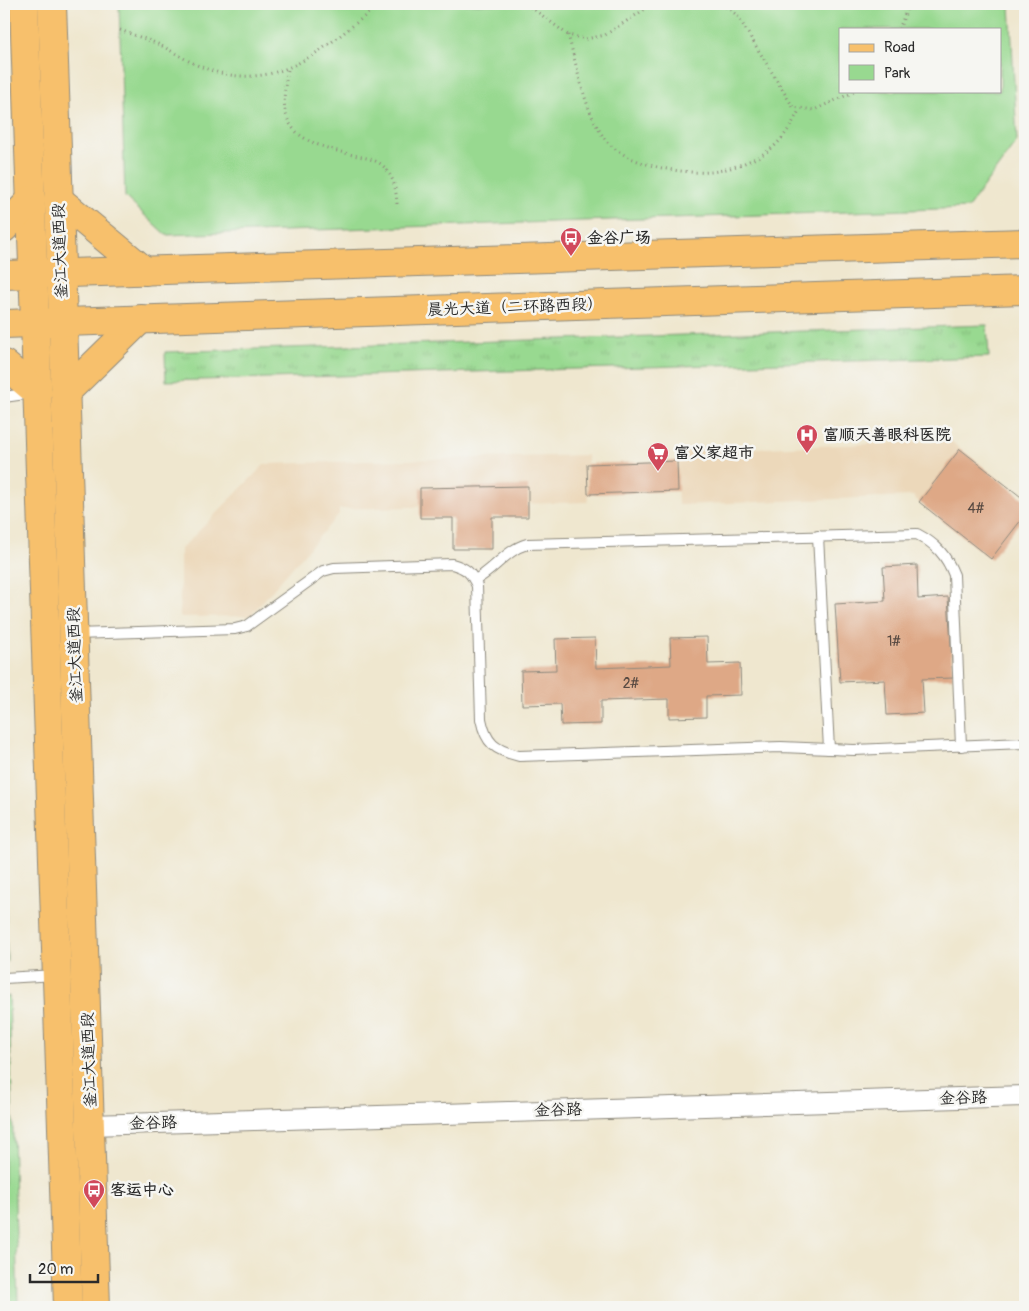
<svg xmlns="http://www.w3.org/2000/svg" width="1029" height="1311" viewBox="0 0 1029 1311" font-family="Pangolin,'LXGW WenKai TC',sans-serif">
<style>
.built{fill:#ecd8ba}
.grass{fill:url(#grass-tufts);stroke:#62825e}
.green{fill:#98d990;stroke:#62825e;fill-rule:evenodd}
.building{fill:#dea886}
.lines{fill:none;stroke-linecap:round;stroke-linejoin:round}
.lane-casing{stroke:#8d897d;stroke-width:12}
.street-casing{stroke:#8d897d;stroke-width:22}
.primary-casing{stroke:#8d897d;stroke-width:30}
.highway-casing{stroke:#8d897d;stroke-width:30}
.path{stroke:#8d897d;stroke-width:3;stroke-dasharray:1 4;stroke-linecap:butt}
.lane{stroke:#fff;stroke-width:10}
.street{stroke:#fff;stroke-width:20}
.primary{stroke:#f7c06c;stroke-width:28}
.highway{stroke:#f7c06c;stroke-width:28}
.labels{text-anchor:middle;dominant-baseline:central;stroke-width:5;stroke-linejoin:round;paint-order:stroke}
.number-label{font-size:14px;fill:#584a42}
.poi-label{font-size:16px;font-weight:bold;fill:#2b2b2b;stroke:#f6f6f2;text-anchor:start}
.street-label{font-size:16px;fill:#2b2b2b;stroke:#f6f6f2}
</style>
<defs>
<pattern id="grass-tufts" width="24" height="20" patternUnits="userSpaceOnUse" patternTransform="scale(1.25)"><rect width="24" height="20" fill="#98d990"/><path d="M3 7l-1-3M5 7V3M7 7l1-3M15 17l-1-3M17 17v-4M19 17l1-3" fill="none" stroke="#83ba7c"/></pattern>
</defs>
<rect width="100%" height="100%" fill="#f6f6f2"/>
<filter id="ink" filterUnits="userSpaceOnUse"><feTurbulence type="fractalNoise" baseFrequency=".02" numOctaves="2"/><feDisplacementMap in="SourceGraphic" scale="10" xChannelSelector="R" yChannelSelector="G"/><feConvolveMatrix kernelMatrix="1 2 1 2 8 2 1 2 1" color-interpolation-filters="sRGB"/></filter>
<filter id="wash" filterUnits="userSpaceOnUse"><feTurbulence type="fractalNoise" baseFrequency=".0096" numOctaves="4" result="noise"/><feDisplacementMap in="SourceGraphic" scale="20" xChannelSelector="R" yChannelSelector="G"/><feGaussianBlur stdDeviation="1.12" result="paint"/><feColorMatrix in="noise" values="0 0 0 0 0 0 0 0 0 0 0 0 0 0 0 0 0 1.4 0 .05"/><feComposite in="paint" operator="in"/></filter>
<g filter="url(#wash)">
<rect width="100%" height="100%" fill="#efe7cf"/>
<g class="built">
<path d="M951 441 960 449 919 502 913 496 678 505 676 451Z"/>
<path d="M587 455 588 502 339 509V514L250 616 180 617V550L265 464Z"/>
</g>
<g class="grass">
<path d="M987 325 989 357 166 381 165 352Z"/>
<path d="M4 849 7 962H4Z"/>
</g>
<g class="green">
<path d="M119 4H1010L1017 141 968 208 166 235 125 197ZM840 29H1000V91H840Z"/>
<path d="M9 996 18 1303H4V997Z"/>
</g>
<g id="blocks">
<g class="building">
<path d="M960 449 1025 500V515L991 559 919 502Z"/>
<path d="M677 461 678 491 588 494 587 464Z"/>
<path d="M528 486V517H492V549H453V518H420V488Z"/>
<path d="M917 565 918 599 948 597 953 678 922 679 924 713 887 715 885 680 840 682 835 604 885 601 883 567Z"/>
<path d="M707 637 708 664 740 663 741 695 706 696V717L669 718V699L601 701V724L561 725 560 704 522 705 521 671 556 670 555 639 595 638 596 668 671 665 670 638Z"/>
</g>
</g>
</g>
<g filter="url(#ink)">
<use href="#blocks" fill-opacity="0" stroke="#8d897d" stroke-width="1"/>
<g class="lines">
<g class="lane-casing">
<g id="lane">
<path d="M4 397 32 393"/>
<path d="M818 536 829 749"/>
<path d="M475 580C494 570 506 550 527 544L917 534C936 544 946 555 954 575L961 746"/>
<path d="M75 634 235 629 247 626 323 571 334 568 452 564C466 568 471 572 477 586L481 719C486 744 495 750 519 756L781 747 854 750 1025 743"/>
<path d="M4 978 56 975"/>
</g>
</g>
<g class="street-casing">
<path id="street" d="M91 1125 1025 1096"/>
</g>
<g class="primary-casing">
<g id="primary">
<path d="M63 322 96 1307"/>
<path d="M35 323 68 1307"/>
<path d="M4 364 37 392"/>
<path d="M65 393 141 319"/>
</g>
</g>
<g class="highway-casing">
<g id="highway">
<path d="M24 4 35 323"/>
<path d="M52 4 63 322"/>
<path d="M58 199 145 271"/>
<path d="M4 228 31 200"/>
<path d="M4 275 1025 243"/>
<path d="M4 324 1025 290"/>
</g>
</g>
<g class="path">
<path d="M511 4 531 7 568 35 586 39 605 35 653 4"/>
<path d="M722 4 737 15 793 107 814 110 856 91"/>
<path d="M899 29 909 4"/>
<path d="M120 30C133 35 147 39 160 45 172 51 184 59 197 65 273 98 319 52 375 8L385 4"/>
<path d="M568 35C577 66 585 113 605 139 625 165 679 174 711 172 729 170 753 161 768 151 784 140 791 125 800 109"/>
<path d="M288 70C274 132 300 142 353 155 362 157 375 159 382 165 394 176 396 189 397 204"/>
</g>
<use href="#lane" class="lane"/>
<use href="#street" class="street"/>
<use href="#primary" class="primary"/>
<use href="#highway" class="highway"/>
</g>
</g>
<defs>
<g id="bus-pin" transform="scale(1.125)"><path d="M0 17L-7.5 6A9.5 9.5 0 1 1 7.5 6Z" fill="#d1495b" stroke="#f6f6f2"/><path d="M-5-6H5V4H4V6H2V4H-2V6H-4V4H-5ZM-3.5-4V0h7V-4ZM-3.5 1.2v1.5H-2V1.2ZM2 1.2v1.5H3.5V1.2Z" fill="#fff"/></g>
<g id="hospital-pin" transform="scale(1.125)"><path d="M0 17L-7.5 6A9.5 9.5 0 1 1 7.5 6Z" fill="#d1495b" stroke="#f6f6f2"/><path d="M-5-5h3v3.5h4V-5h3V5h-3V1.5h-4V5h-3Z" fill="#fff"/></g>
<g id="supermarket-pin" transform="scale(1.125)"><path d="M0 17L-7.5 6A9.5 9.5 0 1 1 7.5 6Z" fill="#d1495b" stroke="#f6f6f2"/><path d="M-6-5.5h2.5l.6 2H6L4.5 2H-2.5L-4.4-4H-6ZM-1.5 3.2a1.3 1.3 0 1 0 .1 0ZM3 3.2a1.3 1.3 0 1 0 .1 0Z" fill="#fff"/></g>
</defs>
<g fill-rule="evenodd">
<use href="#bus-pin" x="571" y="238"/>
<use href="#hospital-pin" x="807" y="435"/>
<use href="#supermarket-pin" x="658" y="453"/>
<use href="#bus-pin" x="94" y="1190"/>
</g>
<g class="labels">
<g class="number-label">
<text x="976" y="508">4#</text>
<text x="894" y="641">1#</text>
<text x="631" y="683">2#</text>
</g>
<g class="poi-label">
<text x="587" y="238">金谷广场</text>
<text x="823" y="435">富顺天善眼科医院</text>
<text x="674" y="453">富义家超市</text>
<text x="110" y="1190">客运中心</text>
</g>
<g class="street-label">
<text transform="translate(60 251) rotate(-92)">釜江大道西段</text>
<text transform="translate(515 307) rotate(-2)">晨光大道（二环路西段）</text>
<text transform="translate(75 655) rotate(-92)">釜江大道西段</text>
<text transform="translate(89 1060) rotate(-92)">釜江大道西段</text>
<text transform="translate(963 1098) rotate(-2)">金谷路</text>
<text transform="translate(558 1110) rotate(-2)">金谷路</text>
<text transform="translate(153 1123) rotate(-2)">金谷路</text>
</g>
</g>
<rect width="1029" height="1311" fill="none" stroke="#f6f6f2" stroke-width="20"/>
<rect x="839" y="28" width="162" height="65" fill="#f6f6f2" stroke="#a5a5a2"/>
<rect x="849" y="44" width="25" height="8" fill="#f7c06c" stroke="#a5a5a2"/>
<text x="884" y="52" font-size="15" fill="#2b2b2b">Road</text>
<rect x="849" y="65" width="25" height="15" fill="#98d990" stroke="#a5a5a2"/>
<text x="884" y="78" font-size="15" fill="#2b2b2b">Park</text>
<path d="M30 1274v8h68v-8" fill="none" stroke="#2b2b2b" stroke-width="2.5"/>
<text x="38" y="1274" font-size="15" fill="#2b2b2b" stroke="#f6f6f2" stroke-width="4" paint-order="stroke">20 m</text>
</svg>
